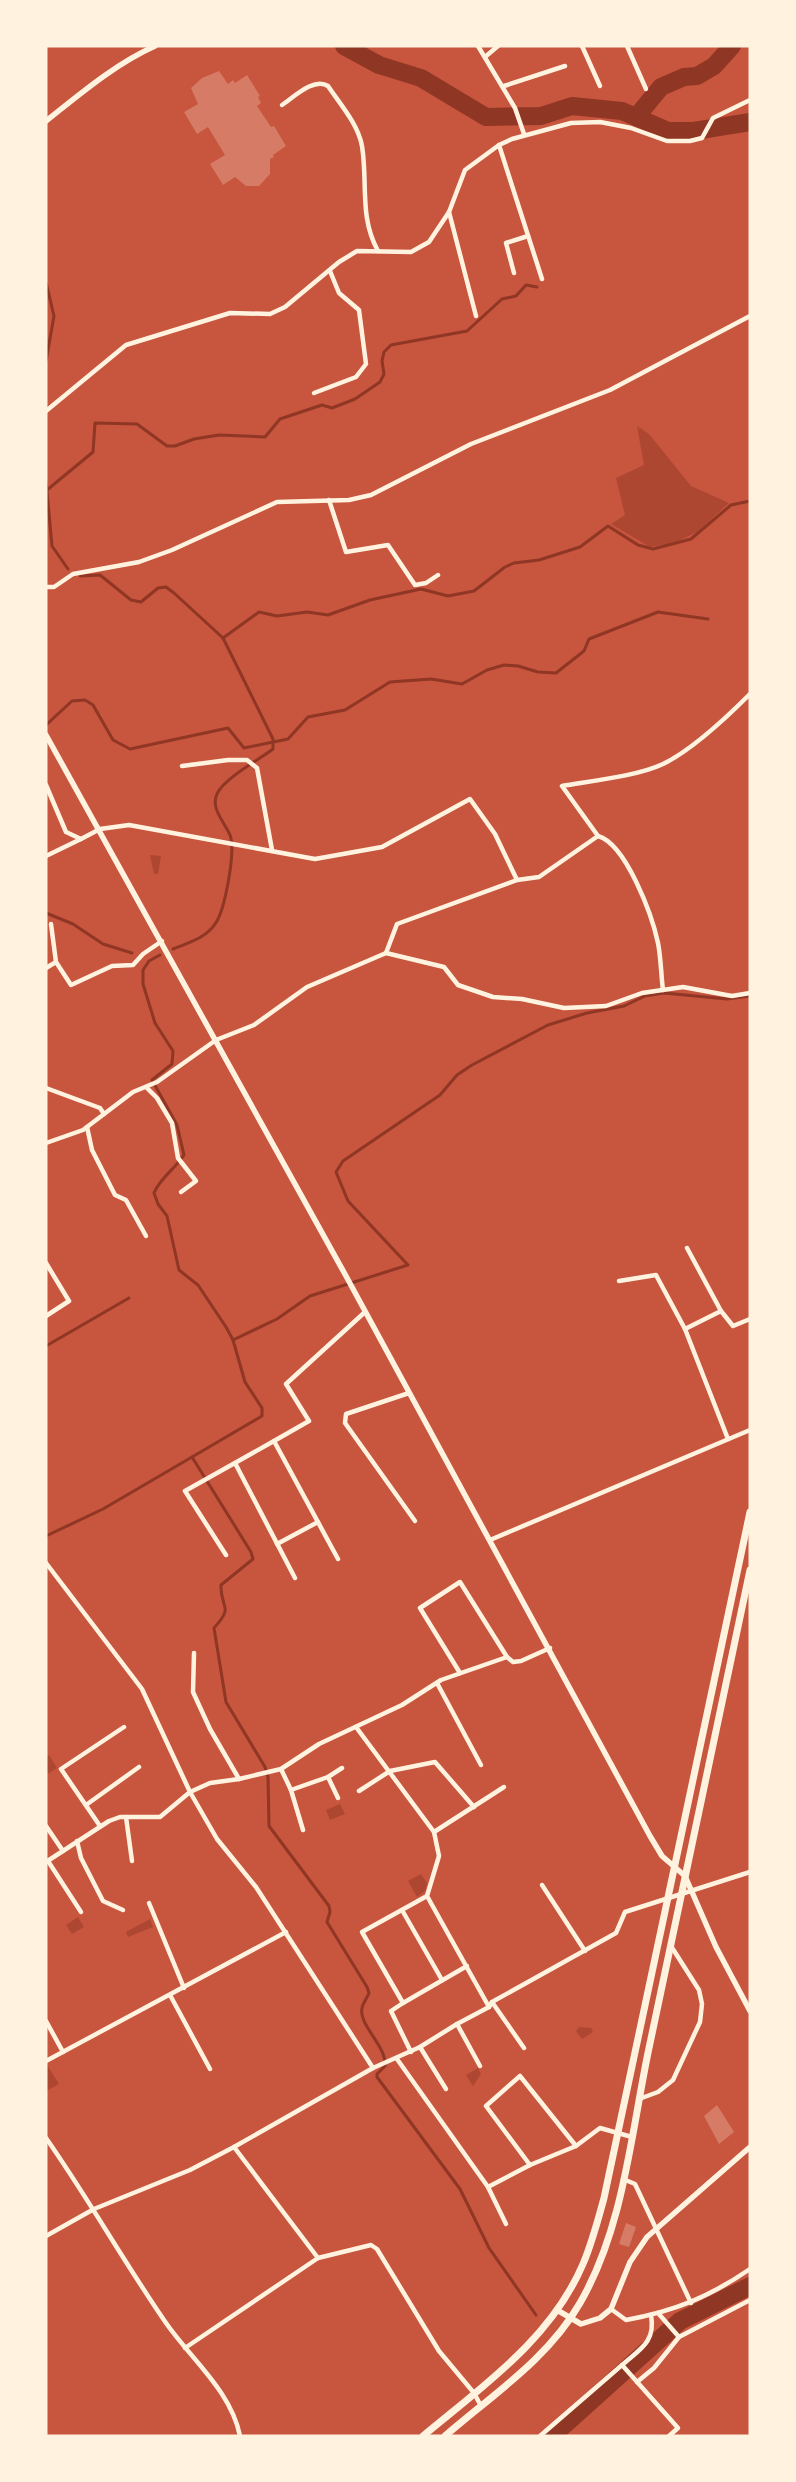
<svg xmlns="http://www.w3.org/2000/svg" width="796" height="2482" viewBox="0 0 796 2482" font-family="'DM Sans',sans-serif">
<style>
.green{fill:#ae4732}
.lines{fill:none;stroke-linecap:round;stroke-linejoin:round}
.stream{stroke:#8f3625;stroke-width:3}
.river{stroke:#8f3625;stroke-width:18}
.building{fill:#d67c66}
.minor{stroke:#fff3e0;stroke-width:4.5}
.tertiary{stroke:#fff3e0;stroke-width:5.5}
.primary{stroke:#fff3e0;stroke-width:7}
</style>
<rect width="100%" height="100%" fill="#c8553d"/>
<g class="green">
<path d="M637 426 649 434 691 486 729 503 697 532 674 543 650 547 611 524 625 515 616 478 644 465Z"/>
<path d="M150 855 161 856 158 874H154Z"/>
<path d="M49 1755 57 1768 46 1775V1757Z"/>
<path d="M340 1804 345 1814 330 1820 326 1810Z"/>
<path d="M421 1874 427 1883 425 1891 417 1897 408 1881Z"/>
<path d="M78 1917 84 1927 72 1934 66 1925Z"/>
<path d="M150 1919 153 1927 128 1937 126 1932Z"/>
<path d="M579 2027 591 2028 593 2032 582 2039 576 2031Z"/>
<path d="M47 2065 59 2084 46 2091V2066Z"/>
<path d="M478 2068 481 2074 473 2086 466 2075Z"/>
</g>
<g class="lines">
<g class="stream">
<path d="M46 282 54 316 46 361"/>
<path d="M46 481 52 546 68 569"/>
<path d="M47 490 93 452 95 423 137 424 167 446H175L194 439 219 435 265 437 280 419 322 405 332 408 355 399 380 382 384 374 382 361 384 352 391 345 467 331 502 299 516 296 526 285 537 287"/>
<path d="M80 576 100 575 131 600 141 602 158 588 166 587 174 593 223 638 273 739V749C260 759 223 779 217 794 210 808 225 823 230 835 236 850 225 911 215 924 206 938 188 943 173 949"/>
<path d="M223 638 259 612 277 616 307 612 328 615 370 600 421 589 448 596 474 591 505 567 514 563 539 560 580 547 608 526 638 545 653 549 691 539 731 505 750 501"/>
<path d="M46 725 72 701 85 700 93 705 113 740 130 749 228 728 244 748 288 739 308 717 345 710 390 682 431 679 462 684 487 670 504 665 518 666 538 672 556 673 584 651 589 639 658 612 708 619"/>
<path d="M46 913 73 924 103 944 132 953"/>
<path d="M160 955 149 961 143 970V984L155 1023 173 1051 172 1064 152 1080 177 1125 184 1155C175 1169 160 1178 154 1193L158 1204 167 1216 179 1270 198 1285 226 1327 233 1340 245 1382 262 1408V1416L192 1457 251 1552 253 1559 221 1585C220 1609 235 1605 214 1628L226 1702 265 1767 268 1777 269 1826 329 1906 330 1912 327 1922 367 1987 369 1993C367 1998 363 2003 362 2008 358 2025 387 2046 385 2066L377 2074V2077L460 2189 489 2248 536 2315"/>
<path d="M233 1340 277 1319 310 1296 408 1265 348 1201 336 1172 343 1161 440 1095 457 1075 472 1065 548 1025 587 1013 624 1006 645 996 664 993 727 999 750 996"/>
<path d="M46 1346 129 1298"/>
<path d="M46 1536 103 1509 192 1457"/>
</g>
<g class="river">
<path d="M344 46 379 65 421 78 486 117 541 116 572 106 622 111 668 131H694L750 122"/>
<path d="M637 116 661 87 684 77 697 76 714 66 732 46"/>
<path d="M552 2436 680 2321 750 2286"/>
</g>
</g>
<g class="building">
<path d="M219 71 228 84 233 80 235 83 247 75 260 96 258 97 261 103 257 106 271 127 274 126 286 146 273 155 274 157 270 159V174L259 186H246L235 177 223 185 210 164 225 155 208 127 197 134 184 112 198 104 191 88 202 78Z"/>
<path d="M717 2105 734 2132 719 2144 704 2116Z"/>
<path d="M626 2223 636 2227 629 2247 619 2244Z"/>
</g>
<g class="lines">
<g class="minor">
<path d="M478 46 515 108 524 134"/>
<path d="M582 46 600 86"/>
<path d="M627 46 646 89"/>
<path d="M485 57 498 46"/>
<path d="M504 86 565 66"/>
<path d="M282 105C294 97 314 77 328 86 340 104 358 124 362 146 368 183 359 217 378 251"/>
<path d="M499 145 542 279"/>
<path d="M449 212 476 316"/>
<path d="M514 273 506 243 528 236"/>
<path d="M314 393 356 377 366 364 359 310 339 293 330 271"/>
<path d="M46 411 126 345 230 313 270 314 285 307 339 262 357 251 411 252 429 242 449 212 465 170 499 145 512 139 571 123 600 122 631 128 667 141H690L702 138 713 118 750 100"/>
<path d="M329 500 346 552 388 545 415 585 426 583 438 575"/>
<path d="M46 587H54L73 574 139 562 172 550 277 502 349 500 371 495 471 444 610 390 750 316"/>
<path d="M182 766 228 760H247L257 768 272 850"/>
<path d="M46 785 66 832 81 839 100 829 129 825 315 859 382 847 470 799 495 834 517 880"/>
<path d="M46 856 81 839"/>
<path d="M51 924 56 962 71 985 112 966 133 965 143 954 162 941"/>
<path d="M386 953 397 924 517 880 539 877 598 836"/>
<path d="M46 968 56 962"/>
<path d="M663 990C661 975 661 958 658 943 652 915 626 844 598 836L562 786C591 781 638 776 663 764 692 750 727 717 750 694"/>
<path d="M146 1087 157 1098 172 1123 178 1158 196 1181 181 1192"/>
<path d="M46 1088 100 1108 104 1114"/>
<path d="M87 1127 92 1150 115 1195 126 1200 146 1236"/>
<path d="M46 1143 83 1130 133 1092 157 1082 216 1040 254 1025 307 987 386 953 444 967 458 985 493 997 522 999 564 1008 606 1006 642 993 683 987 732 996 750 993"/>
<path d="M46 1263 69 1301 46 1316"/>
<path d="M619 1281 656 1275 685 1329 728 1439"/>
<path d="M721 1311 733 1326 750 1319"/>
<path d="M685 1329 721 1311 687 1248"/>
<path d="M409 1393 346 1414 345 1423 415 1521"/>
<path d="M235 1463 295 1578"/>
<path d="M490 1540 750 1430"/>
<path d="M277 1544 318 1522"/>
<path d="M226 1555 185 1491 274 1441"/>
<path d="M338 1559 274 1441 309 1421 286 1384 365 1312"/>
<path d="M46 1563 142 1689 190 1792 217 1839 256 1887 373 2068"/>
<path d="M194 1653 193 1692 210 1729 239 1779"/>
<path d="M460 1673 420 1608 460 1582 507 1657"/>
<path d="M437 1683 481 1765"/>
<path d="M356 1727 434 1832 439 1856 427 1896 489 2007"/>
<path d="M281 1769 291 1790"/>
<path d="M328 1777 338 1798"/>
<path d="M359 1791 390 1771 435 1762 474 1807"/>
<path d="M86 1805 139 1767"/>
<path d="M126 1817 132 1861"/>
<path d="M46 1826 63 1851"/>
<path d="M100 1826 61 1769 124 1727"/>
<path d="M303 1830 291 1790 328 1777 342 1768"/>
<path d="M434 1832 504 1787"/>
<path d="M77 1841 81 1858 103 1901 123 1910"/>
<path d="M48 1861 81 1912"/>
<path d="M46 1862 109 1821 120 1817H160L190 1792 210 1783 239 1779 281 1769 319 1744 402 1705 441 1680 507 1657 513 1662 521 1661 550 1648"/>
<path d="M542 1885 585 1951"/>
<path d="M427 1896 362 1932 403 2003 467 1966"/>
<path d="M149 1903 184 1988"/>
<path d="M402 1910 442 1980"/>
<path d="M170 1995 210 2069"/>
<path d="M492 2002 524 2048"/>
<path d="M403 2003 391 2011 411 2052"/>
<path d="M46 2021 63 2052"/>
<path d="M457 2024 480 2066"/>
<path d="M420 2047 446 2089"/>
<path d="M397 2059 488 2187 530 2165 576 2146 600 2128 632 2137"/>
<path d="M46 2061 286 1932"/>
<path d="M639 2099 658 2092 673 2080 700 2022 702 2004 699 1990 671 1946"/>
<path d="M46 2138C88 2198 124 2262 166 2323 191 2359 231 2391 240 2436"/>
<path d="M234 2147 318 2258"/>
<path d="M530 2165 486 2106 520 2076 576 2146"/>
<path d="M623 2179 635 2184 691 2303"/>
<path d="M488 2187 506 2224"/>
<path d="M46 2236 94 2209 190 2170 234 2147 373 2068 420 2047 457 2024 489 2007 492 2002 616 1933 625 1912 750 1872"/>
<path d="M611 2309 626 2320C675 2311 709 2297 750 2269"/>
<path d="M658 2313 679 2337 750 2300"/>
<path d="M651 2315C656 2342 640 2349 622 2365L678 2428 669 2436"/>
<path d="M185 2348 318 2258 371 2245 377 2249 439 2351 474 2393 481 2406"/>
<path d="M637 2382 654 2368 679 2337"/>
<path d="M540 2436 622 2365"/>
</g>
<g class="tertiary">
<path d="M46 121C80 94 115 64 155 46"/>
<path d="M46 735 346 1276 650 1836 662 1856 685 1876 716 1947 750 2011"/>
<path d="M557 2310 581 2324 600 2318 611 2309 630 2262 647 2237 750 2147"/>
</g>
<g class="primary">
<path d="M423 2436C484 2385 551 2339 583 2264 592 2243 598 2220 604 2198L750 1512"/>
<path d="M445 2436C492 2395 548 2359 580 2303 624 2227 631 2133 649 2048 683 1889 716 1729 750 1570"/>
</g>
</g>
<rect width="796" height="2482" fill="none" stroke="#fff3e0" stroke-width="95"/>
</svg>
